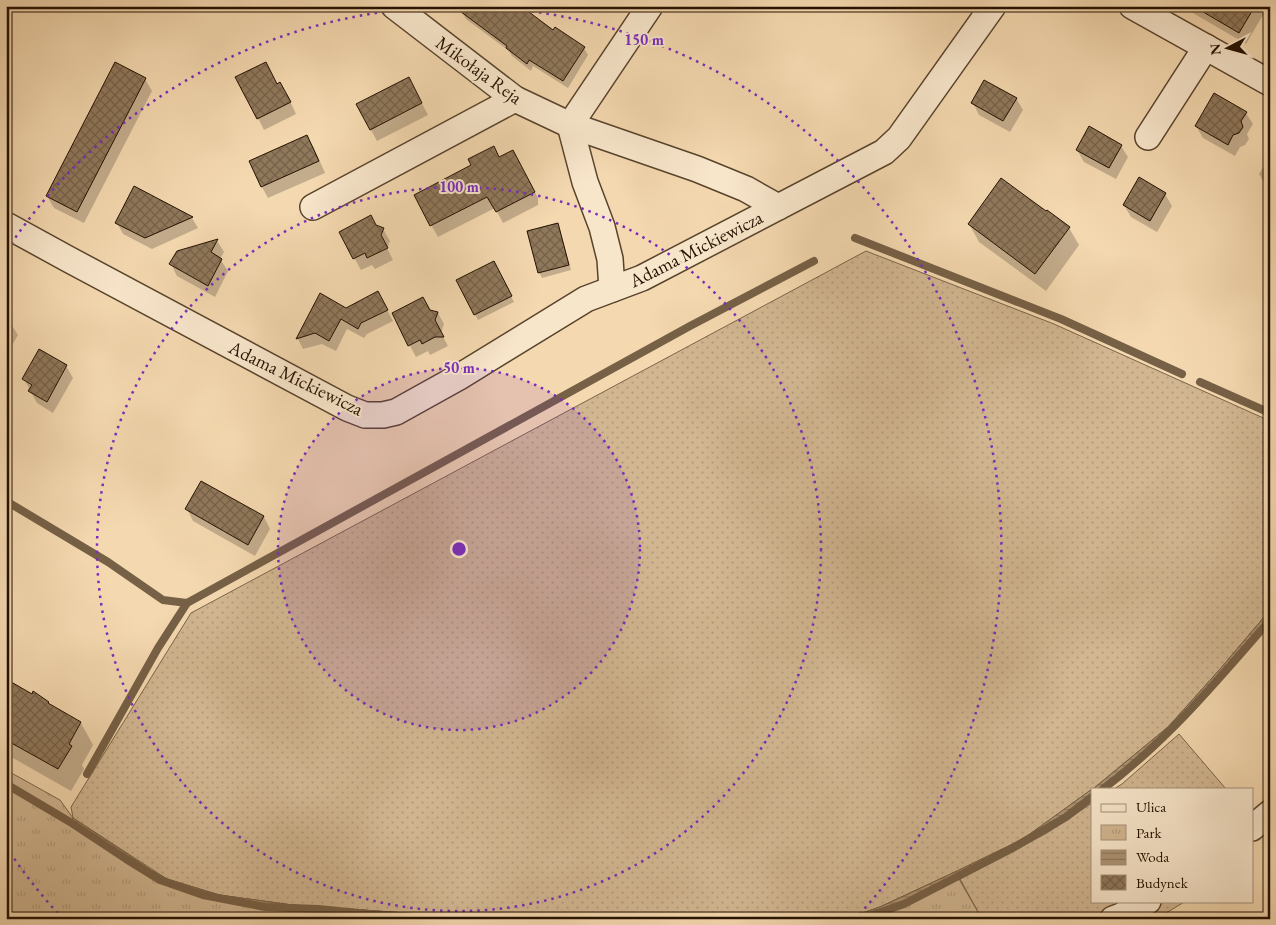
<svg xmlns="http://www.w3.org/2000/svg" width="1276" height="925" viewBox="0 0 1276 925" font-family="'EB Garamond',serif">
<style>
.grass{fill:url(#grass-dots);stroke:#7a6449}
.park{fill:url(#park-tufts);stroke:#7a6449}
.water{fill:url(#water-rules);stroke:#766046}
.shadow{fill:#0003}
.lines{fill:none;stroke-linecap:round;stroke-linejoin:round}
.stream{stroke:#766046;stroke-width:8}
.building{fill:url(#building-cross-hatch);stroke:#241101}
.minor-casing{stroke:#58432c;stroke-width:28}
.minor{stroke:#f8e6cb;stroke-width:25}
.ring{fill:none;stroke:#7b2cbf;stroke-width:2.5;stroke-dasharray:2.5 5}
.labels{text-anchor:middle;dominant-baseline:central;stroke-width:4;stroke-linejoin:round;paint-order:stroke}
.street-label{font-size:19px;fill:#241101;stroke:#f8e6cb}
.centre{fill:#7b2cbf;stroke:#f8e6cb;stroke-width:2.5}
.ring-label{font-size:15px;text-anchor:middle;font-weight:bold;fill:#7b2cbf;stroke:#f8e6cb;stroke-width:4;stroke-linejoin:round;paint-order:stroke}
</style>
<defs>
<pattern id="grass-dots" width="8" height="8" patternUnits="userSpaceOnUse" patternTransform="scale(1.25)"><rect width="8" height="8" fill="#d1b691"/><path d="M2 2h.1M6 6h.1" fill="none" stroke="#b39b7b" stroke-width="1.8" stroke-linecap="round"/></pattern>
<pattern id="park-tufts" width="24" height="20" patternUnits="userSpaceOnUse" patternTransform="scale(1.25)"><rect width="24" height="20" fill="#d1b691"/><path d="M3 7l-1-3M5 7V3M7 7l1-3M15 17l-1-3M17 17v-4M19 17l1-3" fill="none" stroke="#b39b7b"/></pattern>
<pattern id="water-rules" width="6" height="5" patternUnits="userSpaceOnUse" patternTransform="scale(1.25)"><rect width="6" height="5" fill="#ad9474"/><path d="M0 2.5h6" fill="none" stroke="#8d775d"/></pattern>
<pattern id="building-cross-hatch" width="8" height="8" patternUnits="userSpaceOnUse" patternTransform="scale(1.25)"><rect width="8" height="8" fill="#90785b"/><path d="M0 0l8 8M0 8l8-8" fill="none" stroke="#756149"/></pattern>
</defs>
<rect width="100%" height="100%" fill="#f4d8af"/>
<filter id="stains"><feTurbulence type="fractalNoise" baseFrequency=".004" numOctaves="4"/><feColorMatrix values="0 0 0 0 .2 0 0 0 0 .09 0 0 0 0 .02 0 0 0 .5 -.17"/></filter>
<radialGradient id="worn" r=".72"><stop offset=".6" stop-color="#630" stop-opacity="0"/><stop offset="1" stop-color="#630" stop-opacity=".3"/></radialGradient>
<g class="grass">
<path d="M866 251 1054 324 1270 421V610L1221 668 1168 727 1094 788 1023 839 955 872 880 907 845 919H490L292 905 219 895 167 879 151 870 73 818 71 807 191 613Z"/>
<path d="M1179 734 1226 789H1114L1122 784Z"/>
<path d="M1092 803V901H1134L1090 919H982L960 879 1047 833Z"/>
<path d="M1163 901H1186L1156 919H1152L1151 909Z"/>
</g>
<g class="park">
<path d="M6 770 60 800 73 818 167 879 219 895 292 905 490 919H6Z"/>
<path d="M955 872 982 919H845L880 907Z"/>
</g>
<g class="water">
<path d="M1270 610V620L1215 683 1174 726 1125 772 1103 789H1093L1168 727 1221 668Z"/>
<path d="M1092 789V797L1066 817 1011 849 904 904 861 919H845L880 907 955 872 1023 839Z"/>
<path d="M73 818 151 870 167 879 219 895 292 905 490 919H419L318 909 265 907 203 895 160 880 126 859 70 822Z"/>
</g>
<g class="shadow">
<path d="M1181 6H1265L1267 8 1246 44Z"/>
<path d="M462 12 553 32 584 48 588 55 568 88 533 66 531 71 512 56 509 51 466 19Z"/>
<path d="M145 79 152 91 84 223 54 208 47 196Z"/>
<path d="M277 85 287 95 296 114 264 130 258 118Z"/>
<path d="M415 90 428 115 377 141 371 130Z"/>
<path d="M1016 98 1023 110 1010 132 979 115 973 103Z"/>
<path d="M1246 113 1253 124 1247 134 1249 139 1245 145 1240 147 1235 156 1203 138 1196 126Z"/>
<path d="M307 136 314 148 325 173 268 198 262 187Z"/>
<path d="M1121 146 1128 157 1116 179 1084 162 1077 150Z"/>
<path d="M1270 156V188L1266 186 1259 174Z"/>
<path d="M500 158 519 163 538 198V205L503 223 495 208 438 237 415 196 472 166Z"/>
<path d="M135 188 192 218 198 228 152 249 123 234 117 223Z"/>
<path d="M1165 194 1172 206 1157 232 1131 217 1124 205Z"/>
<path d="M557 224 560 230 571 270 542 278 539 272Z"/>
<path d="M969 224 1069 228 1079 245 1046 291 979 242Z"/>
<path d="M376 226 383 229 390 241 387 248 393 260 375 269 372 265 361 270 340 232Z"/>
<path d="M217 241 224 252 220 259 228 271 215 297 177 276 171 264 177 252Z"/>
<path d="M496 268 514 302 478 320 457 281Z"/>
<path d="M321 295 346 309 384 304 393 321 367 334 364 338 347 329 336 351 322 344 303 349 298 339Z"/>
<path d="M430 311 438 313 444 324 441 333 448 346 430 355 428 351 416 357 393 314Z"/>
<path d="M6 321 11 324 18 335 6 356Z"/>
<path d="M40 351 66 366 73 378 53 413 37 403 24 379Z"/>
<path d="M202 482 264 517 270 529 255 556 193 521 187 509Z"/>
<path d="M6 681 48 703 49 705 81 723 93 745 82 765 84 769 71 791 6 754Z"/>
</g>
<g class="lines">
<g class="stream">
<path d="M855 238 1061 319 1182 374"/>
<path d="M1200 382 1270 413"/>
<path d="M6 501 108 562 163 600 187 603 690 326 814 261"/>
<path d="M87 774 158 648 187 603"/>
<path d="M6 784 70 822 126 859 160 880 203 895 265 907 318 909 419 919"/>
<path d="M1103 789C1167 741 1218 680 1270 620"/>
<path d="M861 919 904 904 1011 849 1066 817 1092 797"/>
</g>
</g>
<g class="building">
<path d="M453 6H521L553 30 555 27 585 47 563 81 529 60 527 64 506 48 507 46Z"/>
<path d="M1193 6H1255L1239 33Z"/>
<path d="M115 62 146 78 77 212 46 196Z"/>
<path d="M266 62 277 84 280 82 291 102 257 119 235 77Z"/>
<path d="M409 77 422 103 370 130 356 104Z"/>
<path d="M984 80 1017 98 1003 121 971 103Z"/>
<path d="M1214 93 1247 112 1241 121 1243 127 1239 133 1233 135 1228 145 1195 126Z"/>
<path d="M1089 126 1122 145 1109 168 1076 150Z"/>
<path d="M307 135 319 161 261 187 249 161Z"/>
<path d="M494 146 499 157 513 150 535 192 496 212 487 197 430 226 414 195 471 165 468 159Z"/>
<path d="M1139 177 1166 193 1150 221 1123 205Z"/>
<path d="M1001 178 1046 211 1047 210 1070 227 1035 274 968 224Z"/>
<path d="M134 186 193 217 145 238 115 223Z"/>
<path d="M371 215 376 225 384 228 381 235 388 248 367 258 365 253 353 259 339 232Z"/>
<path d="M558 223 569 265 538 273 527 231Z"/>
<path d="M218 239 211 252 222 259 208 286 169 264 177 251Z"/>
<path d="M494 261 512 296 474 315 456 280Z"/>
<path d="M378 291 388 310 361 323 358 329 341 319 329 341 315 333 296 339 320 293 346 308Z"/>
<path d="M423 297 430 310 438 312 435 320 444 337H435L422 344 420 340 408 346 392 313Z"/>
<path d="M39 349 67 365 47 402 28 391 32 385 22 379Z"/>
<path d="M201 481 264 516 248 545 185 509Z"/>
<path d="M6 679 32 694 33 691 49 702 48 703 81 722 69 744 72 746 58 769 6 740Z"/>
</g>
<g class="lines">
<g class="minor-casing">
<g id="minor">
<path d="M394 6 515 99 570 125 697 169 746 189 778 207"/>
<path d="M1132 6 1270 83"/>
<path d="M1148 137 1206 47"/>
<path d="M313 207 515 99"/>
<path d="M6 225 68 259 347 408 365 415H383L396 412 459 377 586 299 642 278 884 152 899 138 993 6"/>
<path d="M612 289 610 259 602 227 585 182 570 125 650 6"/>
<path d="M1252 828 1270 813"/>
<path d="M1113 919 1121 916 1148 901"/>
</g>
</g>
<use href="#minor" class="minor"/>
</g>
<circle cx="459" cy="549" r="181" fill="#7b2cbf" fill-opacity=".12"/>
<g class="ring">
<circle cx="459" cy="549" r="181"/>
<circle cx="459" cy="549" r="362"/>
<path d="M63 919A542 542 0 0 1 7 848M7 250A542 542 0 1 1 855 919"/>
</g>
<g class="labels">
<g class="street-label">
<text transform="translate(479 70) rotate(36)">Mikołaja Reja</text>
<text transform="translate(696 249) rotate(-27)">Adama Mickiewicza</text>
<text transform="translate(296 378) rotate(26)">Adama Mickiewicza</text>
</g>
</g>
<circle cx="459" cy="549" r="8" class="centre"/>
<g class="ring-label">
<text x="644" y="45">150 m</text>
<text x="459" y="192">100 m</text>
<text x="459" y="373">50 m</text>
</g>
<rect width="1276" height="925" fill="none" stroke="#f4d8af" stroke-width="25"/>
<rect x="8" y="8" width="1261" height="910" fill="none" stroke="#241101" stroke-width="2.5"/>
<rect x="12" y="12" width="1251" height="900" fill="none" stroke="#241101"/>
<rect x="1091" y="788" width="162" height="115" fill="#f8e6cb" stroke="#a3917a"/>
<rect x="1101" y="804" width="25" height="8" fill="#f8e6cb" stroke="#a3917a"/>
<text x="1136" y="812" font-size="15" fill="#241101">Ulica</text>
<rect x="1101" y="825" width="25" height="15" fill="url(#park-tufts)" stroke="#a3917a"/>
<text x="1136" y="838" font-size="15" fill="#241101">Park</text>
<rect x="1101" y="850" width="25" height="15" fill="url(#water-rules)" stroke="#a3917a"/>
<text x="1136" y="862" font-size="15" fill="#241101">Woda</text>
<rect x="1101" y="875" width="25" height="15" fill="url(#building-cross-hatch)" stroke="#a3917a"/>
<text x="1136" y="888" font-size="15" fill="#241101">Budynek</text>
<g transform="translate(1228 48) rotate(264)" stroke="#f8e6cb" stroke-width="4" paint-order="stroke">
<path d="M0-4L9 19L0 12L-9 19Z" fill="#241101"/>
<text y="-8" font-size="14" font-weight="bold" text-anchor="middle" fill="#241101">N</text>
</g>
<rect width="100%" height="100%" filter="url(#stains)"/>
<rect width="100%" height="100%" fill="url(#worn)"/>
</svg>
